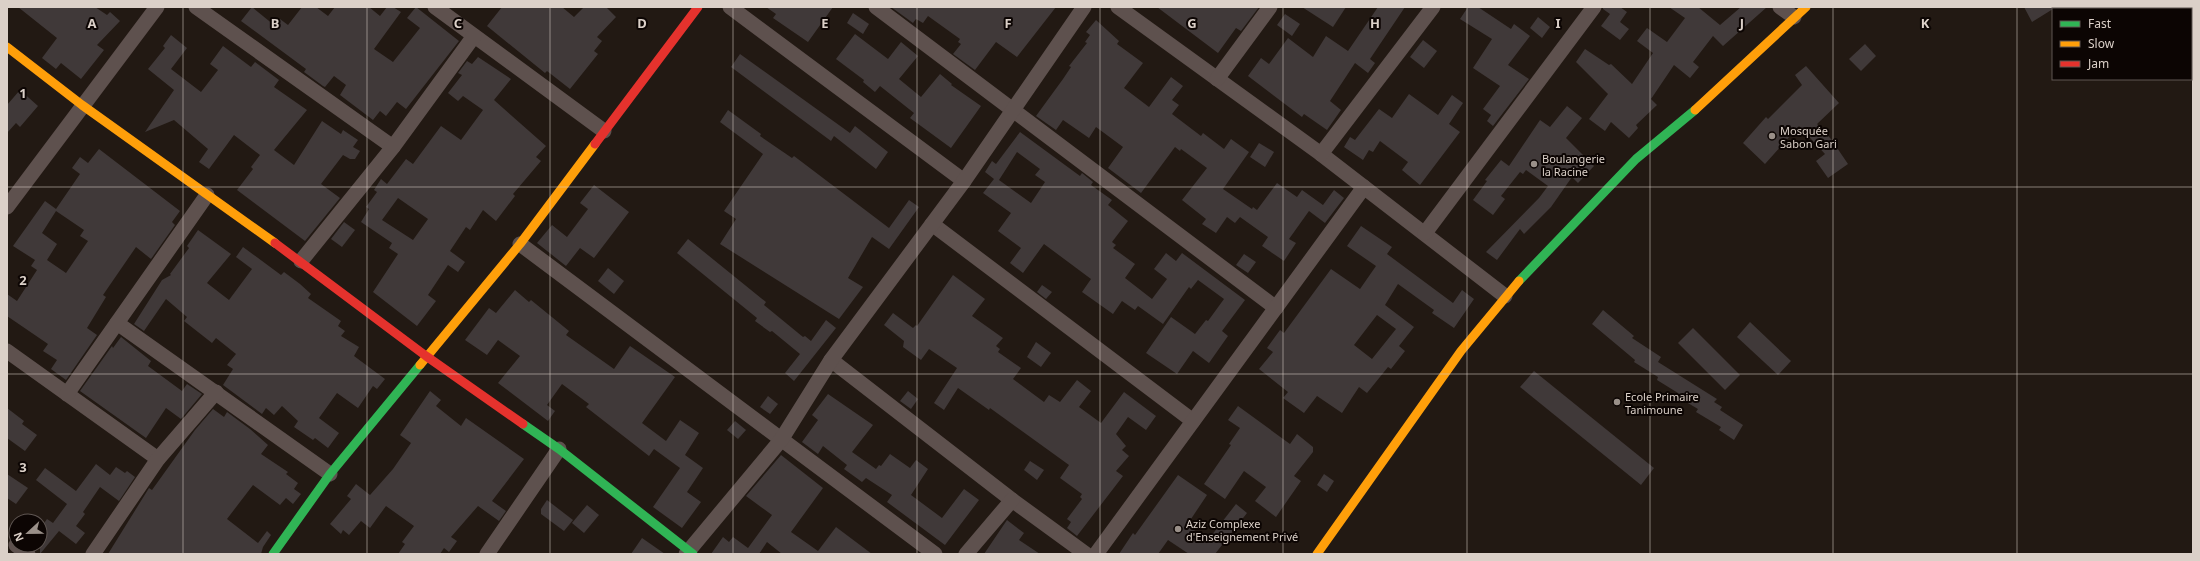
<svg xmlns="http://www.w3.org/2000/svg" width="2200" height="561" viewBox="0 0 2200 561" font-family="'Noto Sans',sans-serif">
<style>
.building{fill:#403939;fill-rule:evenodd}
.lines{fill:none;stroke-linecap:round;stroke-linejoin:round}
.street{stroke:#5e514e;stroke-width:15}
.fast{stroke:#30b455;stroke-width:9}
.slow{stroke:#ff9f0a;stroke-width:9}
.jam{stroke:#e5322d;stroke-width:9}
.grid{fill:none;stroke:#dbd0c8;stroke-width:1;stroke-opacity:0.55}
.poi-dot{fill:#9a9089;stroke:#0c0503;stroke-width:1.5}
.labels{text-anchor:middle;dominant-baseline:central;stroke-width:4;stroke-linejoin:round;paint-order:stroke}
.poi-label{font-size:11px;fill:#dbd0c8;stroke:#0c0503;text-anchor:start}
.grid-label{font-size:13px;text-anchor:middle;font-weight:bold;fill:#dbd0c8;stroke:#0c0503;stroke-width:4;stroke-linejoin:round;paint-order:stroke}
</style>
<rect width="100%" height="100%" fill="#221913"/>
<g class="building">
<path d="M18 7H95L107 15 110 12 120 21 97 45 104 50 81 79 61 63 56 69 42 58 57 38Z"/>
<path d="M252 7 274 25 280 19 288 25 302 7H316L328 16 335 7H369L380 16 387 7H393L401 12 374 49 393 62 420 28 407 18 416 7 459 41 406 109 397 102 386 116 380 111 373 120 340 95 346 85 334 76 325 87 323 86 304 72 306 69 241 21Z"/>
<path d="M502 7H562L574 17 584 7H606L616 17 597 37 602 41 594 51 598 54 570 89 547 71 545 73 487 26Z"/>
<path d="M766 7H833L808 42 773 18 776 14Z"/>
<path d="M891 7H1056L1017 57 996 42 975 70 953 54 961 44 958 42 960 39 928 16 923 23 916 19 913 23Z"/>
<path d="M1157 7H1259L1241 31 1236 28 1218 53Z"/>
<path d="M1302 7H1346L1333 27Z"/>
<path d="M1378 7H1405L1370 59 1375 63 1368 73 1355 63 1330 101 1341 110 1327 130 1304 114 1302 117 1248 76 1261 58 1269 64 1288 38 1313 57 1326 36 1348 51Z"/>
<path d="M1468 7H1478L1511 29 1514 24 1530 36 1508 65 1529 79 1493 126 1487 121 1491 115 1483 109 1500 86 1473 68 1492 39 1460 19Z"/>
<path d="M1603 7H1620L1627 12 1620 22 1629 29 1620 40 1601 26 1610 14 1603 9Z"/>
<path d="M1669 7H1698L1720 25 1741 7H1767L1723 46 1713 36 1693 62 1699 67 1690 78 1674 65 1651 99 1657 105 1636 125 1638 128 1629 138 1611 122 1605 131 1589 119 1608 94 1576 62 1585 49 1609 65 1611 64 1632 84 1653 53 1637 41 1647 28 1667 42 1685 18Z"/>
<path d="M2024 7H2060L2053 9 2032 22Z"/>
<path d="M853 13 869 24 863 34 847 23Z"/>
<path d="M1285 14 1300 24 1292 36 1277 25Z"/>
<path d="M1538 17 1550 27 1542 38 1530 28Z"/>
<path d="M1096 20 1119 41 1117 44 1143 63 1124 88 1149 107 1171 77 1183 86 1172 100 1179 105 1172 114 1201 136 1203 133 1224 149 1231 139 1249 152 1223 189 1252 209 1253 207 1257 210 1277 183 1297 197 1302 190 1323 205 1334 190 1344 198 1325 223 1309 211 1289 239 1296 243 1284 261 1262 246 1268 237 1240 217 1235 223 1227 217 1216 233 1202 224 1206 219 1182 200 1207 168 1181 149 1180 151 1175 147 1141 193 1108 168 1123 147 1096 127 1089 138 1063 120 1056 130 1036 116 1063 79 1071 67 1069 66 1087 43 1085 42 1090 35 1086 32Z"/>
<path d="M855 34 888 59 901 42 918 56 899 79 921 97 940 74 952 84 951 85 981 106 951 148 910 118 914 113 880 86 875 92 863 82 864 80 836 59Z"/>
<path d="M171 35 187 48 171 69 201 92 218 70 210 64 223 46 251 67 255 62 279 80 274 87 307 110 274 150 294 165 322 121 341 134 343 130 358 140 353 147 360 151 355 159H350L343 155 321 184 340 198 305 241 237 190 253 169 251 167 260 155 234 135 209 169 199 162 208 149 174 120 145 132 174 90 148 69 165 48 163 46Z"/>
<path d="M1423 40 1437 51 1424 68 1410 57Z"/>
<path d="M1865 44 1876 56 1861 71 1849 59Z"/>
<path d="M740 54 850 133 855 126 888 152 876 169 834 136 831 141 731 67Z"/>
<path d="M478 57 511 79 494 100 546 146 536 157 541 161 513 194 515 196 496 221 483 210 470 230 466 227 450 251 465 262 458 272 448 265 428 295 436 301 417 326 373 292 398 254 389 248 392 243 361 222 369 209 366 207 377 192 374 190 381 179 387 184 406 159 413 164 441 126 461 140 483 110 463 96 458 101 448 93 462 75 458 73 467 61 472 64ZM398 198 428 219 413 240 382 220Z"/>
<path d="M1806 66 1839 103 1817 124 1831 139 1848 164 1828 178 1816 161 1825 154 1799 126 1765 164 1743 143 1766 117 1768 119 1802 85 1795 75Z"/>
<path d="M20 90 38 106 20 127 16 123 7 133V105Z"/>
<path d="M1409 94 1438 115 1452 95 1463 103 1449 124 1460 132 1420 185 1402 170 1408 162 1380 141 1373 152 1369 150 1363 160 1344 147 1350 137 1355 140 1379 109 1392 118Z"/>
<path d="M1567 106 1582 118 1566 138 1594 166 1578 183 1572 177 1551 207 1524 234 1520 229 1497 260 1486 252 1539 198 1548 186 1526 170 1523 174 1520 172 1501 196 1505 199 1493 215 1473 200 1487 181 1485 180 1501 160 1509 166 1540 120 1550 127Z"/>
<path d="M728 110 761 134 760 136 792 158 794 156 889 228 909 200 919 207 889 249 872 237 848 278 863 287 839 319 720 244 736 219 724 211 763 154 720 122Z"/>
<path d="M1020 132 1080 176 1082 173 1093 182 1091 185 1112 200 1108 205 1128 221 1112 242 1116 245 1113 248 1135 264 1125 278 1152 299 1167 279 1154 269 1166 253 1176 261 1182 253 1245 300 1222 331 1228 336 1209 363 1193 351 1177 374 1146 353 1171 317 1195 334 1206 320 1208 321 1224 299 1198 280 1191 289 1189 287 1163 324 1138 306 1135 310 1122 301 1113 314 1082 292 1091 279 1044 244 1023 273 1010 263 1021 248 998 231 1011 213 983 193 994 179 985 172 992 161 996 164ZM1017 152 1040 169 1035 175 1045 182 1031 203 999 180Z"/>
<path d="M1259 143 1274 152 1265 167 1250 157Z"/>
<path d="M99 149 180 211 172 222 175 225 151 259 136 247 103 295 106 297 87 328 97 335 66 380 51 369 57 360 43 351 48 344 7 316V294L17 301 37 270 31 266 35 260 13 246 45 201 56 209 80 174 72 168 80 157 88 163ZM56 211 84 230 80 236 88 241 66 273 47 260 57 244 42 233Z"/>
<path d="M594 185 629 212 594 258 580 248 566 266 537 243 552 225 567 237 588 209 580 203Z"/>
<path d="M344 222 355 230 342 247 331 239Z"/>
<path d="M1361 226 1392 247 1387 254 1453 303 1462 290 1474 299 1454 328 1432 313 1434 310 1398 284 1385 305 1414 327 1399 346 1405 351 1391 369 1388 367 1367 393 1359 387 1342 413 1317 396 1304 413 1283 398 1288 392 1259 369 1273 352 1267 348 1280 330 1284 333 1331 269 1360 289 1376 266 1347 246ZM1377 315 1396 329 1372 359 1354 345Z"/>
<path d="M198 230 231 254 207 283 229 300 252 269 236 257 243 247 281 275 284 272 300 284 311 294 308 298 341 321 338 326 345 331 341 336 359 347 354 356 385 379 377 389 373 386 358 408 337 393 319 418 339 433 328 448 315 438 313 440 294 427 298 421 282 406 274 415 266 408 262 414 223 385 233 369 227 365 236 354 216 338 212 343 184 321 187 317 166 299 144 331 134 324 162 280 171 275 170 274 189 248 187 246Z"/>
<path d="M688 239 766 302 764 305 803 337 805 336 811 341 826 320 836 328 794 381 785 373 800 354 772 331 770 332 755 321 757 318 677 253Z"/>
<path d="M1244 254 1256 262 1248 273 1236 265Z"/>
<path d="M608 268 624 281 614 294 598 281Z"/>
<path d="M953 275 985 299 972 316 1003 338 996 346 1000 349 998 352 1021 368 1013 379 1044 402 1049 395 1060 402 1077 380 1091 391 1079 407 1101 423 1124 392 1156 416 1146 430 1128 417 1116 434 1126 446 1122 450 1129 456 1116 471 1123 476 1077 536 1067 528 1071 522 1067 519 1082 499 1080 497 1082 494 1060 478 1069 465 990 408 989 410 958 388 944 410 934 403 957 368 929 349 921 360 903 347 904 341 884 325 893 313 913 328 916 325 917 326Z"/>
<path d="M1042 285 1052 292 1046 299 1037 292Z"/>
<path d="M515 290 529 302 531 300 569 331 566 335 614 369 630 346 675 377 642 423 666 441 680 420 699 433 685 455 703 468 687 492 701 502 682 528 653 507 680 468 654 449 649 456 586 407 589 404 562 384 547 405 555 411 548 421 498 383 520 356 498 340 487 355 465 340 489 308 496 313Z"/>
<path d="M1603 310 1634 336 1632 338 1661 357 1658 362 1717 399 1714 402 1722 407 1720 410 1743 425 1734 440 1719 430 1721 427 1696 412 1698 409 1676 396 1678 393 1657 380 1658 377 1634 362 1635 360 1592 324Z"/>
<path d="M1750 322 1791 361 1778 375 1737 337Z"/>
<path d="M1693 328 1740 375 1725 390 1678 343Z"/>
<path d="M121 337 151 361 148 366 182 391 187 384 202 394 181 419 166 408 146 438 80 391 112 346 113 348Z"/>
<path d="M1036 342 1051 353 1041 367 1027 357Z"/>
<path d="M1534 371 1654 468 1641 485 1520 387Z"/>
<path d="M430 391 441 400 436 406 461 426 466 418 524 459 492 501 506 511 499 521 478 506 451 537 457 541 449 552 444 548 440 554H398L405 544 402 542 414 526 386 506 370 528 361 521 349 535 343 530 341 534 330 524 351 499 347 496 356 484 370 495 393 469 411 443 400 435Z"/>
<path d="M908 391 918 399 911 409 900 401Z"/>
<path d="M828 394 873 425 852 452 876 469 879 465 881 466 890 454 910 468 916 460 928 469 911 495 942 518 964 489 979 500 945 545 887 502 892 495 866 478 862 482 844 469 847 465 823 446 818 454 802 442 818 420 812 415Z"/>
<path d="M768 396 778 404 770 414 760 407Z"/>
<path d="M1238 406 1290 444 1297 434 1313 447V452L1294 476 1301 481 1276 517 1255 501 1266 487 1244 471 1225 499 1204 484 1231 445 1229 444 1240 428 1228 420Z"/>
<path d="M7 408 24 421 22 424 37 435 25 451 7 438Z"/>
<path d="M213 409 224 417 227 412 250 429 268 445 261 454 288 472 286 474 298 483 294 489 301 494 293 504 286 498 280 505 253 485 227 519 258 543 267 531 271 535 263 547 261 554H108L149 488 152 490 195 430Z"/>
<path d="M735 421 746 430 738 439 727 430Z"/>
<path d="M781 455 823 488 791 532 818 551 836 527 872 554H782L767 542 759 554H711L723 537 729 542 733 537 748 548 772 515 746 496Z"/>
<path d="M1030 461 1044 470 1037 480 1024 470Z"/>
<path d="M96 464 110 475 116 467 125 473 127 471 135 477 119 501 100 487 83 512 85 514 76 526 85 533 76 544 59 531 40 554V529L47 519 53 523 67 504 36 480 45 468 76 491Z"/>
<path d="M7 474 28 488 16 504 7 498Z"/>
<path d="M1324 474 1334 481 1327 492 1317 485Z"/>
<path d="M1178 475 1207 495 1187 525 1208 540 1236 504 1247 513 1215 554H1189L1168 540 1158 554H1119L1133 533 1135 535Z"/>
<path d="M547 500 573 520 564 531 541 514V509Z"/>
<path d="M587 505 599 515 584 533 572 523Z"/>
<path d="M1007 520 1024 533 1019 540 1040 554H984Z"/>
<path d="M642 538 665 554H631Z"/>
</g>
<g class="lines">
<g class="street">
<path d="M196 7 393 147"/>
<path d="M435 7 604 131"/>
<path d="M730 7 964 181"/>
<path d="M876 7 1276 308"/>
<path d="M1118 7 1321 154 1505 296"/>
<path d="M1780 7 1794 17"/>
<path d="M1217 79 1270 7"/>
<path d="M1321 154 1433 7"/>
<path d="M7 207 157 7"/>
<path d="M932 224 1193 421"/>
<path d="M1425 233 1594 7"/>
<path d="M520 244 935 554"/>
<path d="M301 261 393 147 474 36"/>
<path d="M117 323 330 474"/>
<path d="M7 351 158 459"/>
<path d="M831 360 1012 500 1086 554"/>
<path d="M67 394 207 195"/>
<path d="M16 545 28 554"/>
<path d="M93 554 158 459 216 392"/>
<path d="M487 554 559 449"/>
<path d="M686 554 781 440 831 360 964 181 1084 7"/>
<path d="M966 554 1012 500"/>
<path d="M1096 554 1364 187"/>
</g>
<g class="fast">
<path d="M1519 281 1636 159 1695 110"/>
<path d="M523 424 559 449 693 554"/>
<path d="M273 554 330 474 420 365"/>
</g>
<g class="slow">
<path d="M7 47 82 105 275 243"/>
<path d="M1695 110 1806 7"/>
<path d="M420 365 520 244 595 144"/>
<path d="M1317 554 1461 351 1519 281"/>
</g>
<g class="jam">
<path d="M595 144 698 7"/>
<path d="M275 243 426 356 523 424"/>
</g>
</g>
<path class="grid" d="M183 7V554M367 7V554M550 7V554M733 7V554M917 7V554M1100 7V554M1283 7V554M1467 7V554M1650 7V554M1833 7V554M2017 7V554M7 187H2193M7 374H2193"/>
<g class="poi-dot">
<circle cx="1772" cy="136" r="4"/>
<circle cx="1534" cy="164" r="4"/>
<circle cx="1617" cy="402" r="4"/>
<circle cx="1178" cy="529" r="4"/>
</g>
<g class="labels">
<g class="poi-label">
<text x="1780" y="130">Mosquée<tspan x="1780" dy="13">Sabon Gari</tspan></text>
<text x="1542" y="158">Boulangerie<tspan x="1542" dy="13">la Racine</tspan></text>
<text x="1625" y="396">Ecole Primaire<tspan x="1625" dy="13">Tanimoune</tspan></text>
<text x="1186" y="523">Aziz Complexe<tspan x="1186" dy="13">d'Enseignement Privé</tspan></text>
</g>
</g>
<g class="grid-label">
<text x="92" y="28">A</text>
<text x="275" y="28">B</text>
<text x="458" y="28">C</text>
<text x="642" y="28">D</text>
<text x="825" y="28">E</text>
<text x="1008" y="28">F</text>
<text x="1192" y="28">G</text>
<text x="1375" y="28">H</text>
<text x="1558" y="28">I</text>
<text x="1742" y="28">J</text>
<text x="1925" y="28">K</text>
<text x="23" y="98">1</text>
<text x="23" y="285">2</text>
<text x="23" y="472">3</text>
</g>
<rect width="2200" height="561" fill="none" stroke="#dbd0c8" stroke-width="16"/>
<rect x="2052" y="8" width="140" height="72" fill="#0c0503" stroke="#5f5652"/>
<rect x="2060" y="21" width="20" height="6" fill="#30b455" stroke="#5f5652"/>
<text x="2088" y="28" font-size="12" fill="#dbd0c8">Fast</text>
<rect x="2060" y="41" width="20" height="6" fill="#ff9f0a" stroke="#5f5652"/>
<text x="2088" y="48" font-size="12" fill="#dbd0c8">Slow</text>
<rect x="2060" y="61" width="20" height="6" fill="#e5322d" stroke="#5f5652"/>
<text x="2088" y="68" font-size="12" fill="#dbd0c8">Jam</text>
<g transform="translate(28 533) rotate(248)"><circle r="19" fill="#0c0503" stroke="#5f5652"/>
<path d="M0-3L7 15L0 10L-7 15Z" fill="#9a9089"/>
<text y="-6" font-size="11" font-weight="bold" text-anchor="middle" fill="#dbd0c8">N</text>
</g>
</svg>
